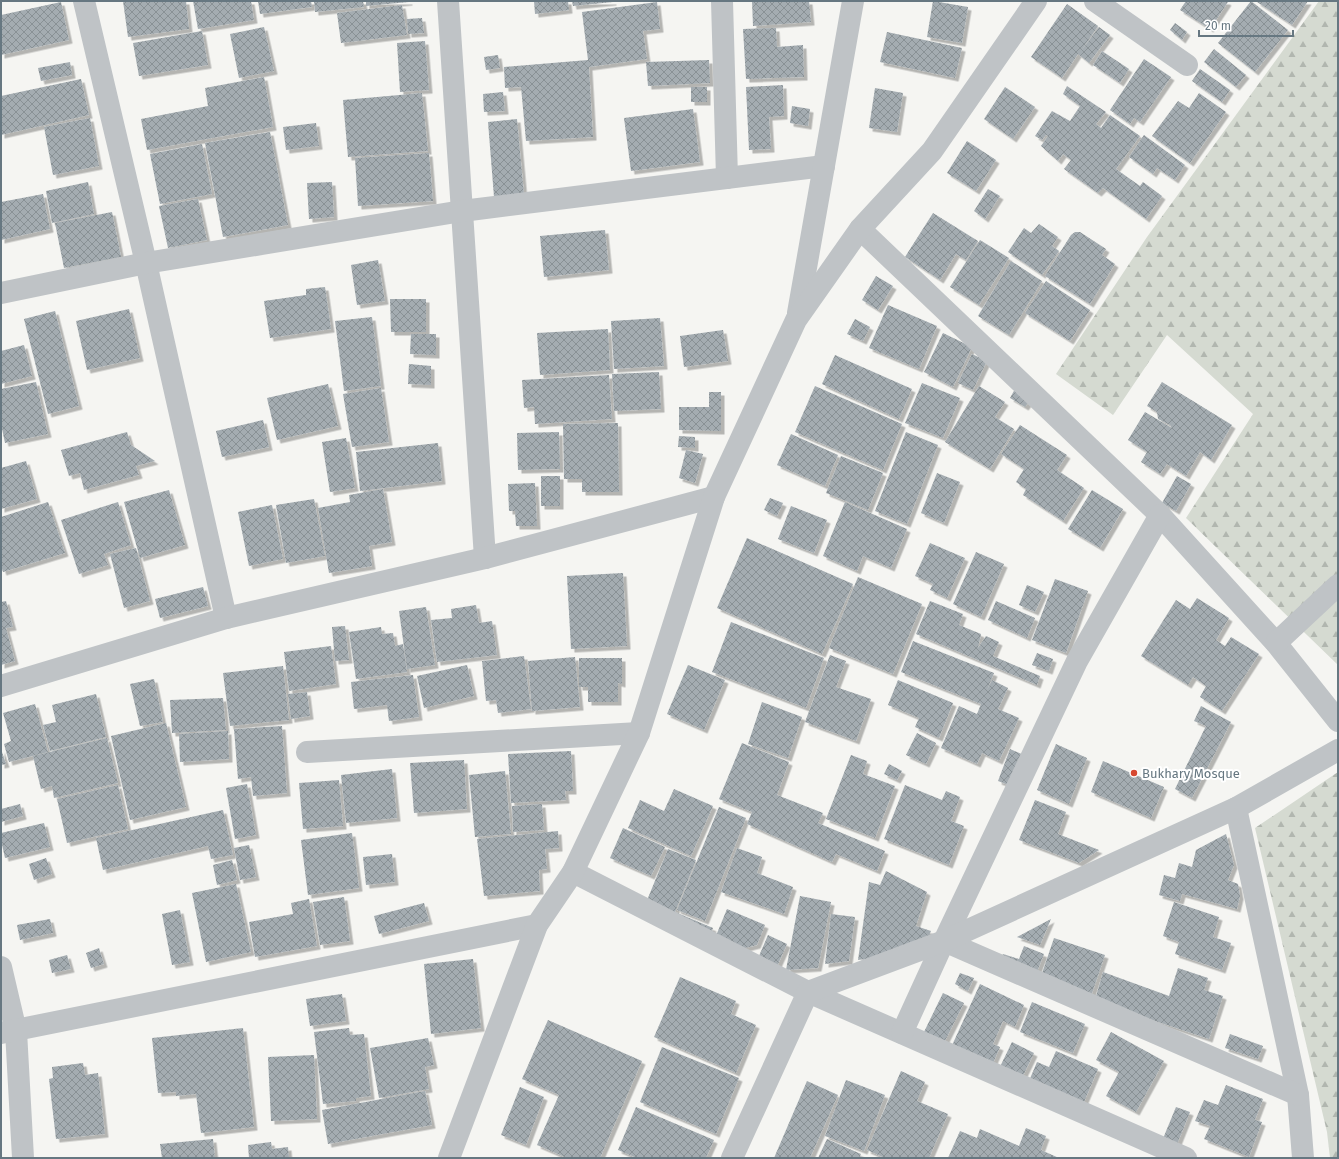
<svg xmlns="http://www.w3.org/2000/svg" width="1339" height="1159" viewBox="0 0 1339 1159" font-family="'Fira Sans',sans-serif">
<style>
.forest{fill:url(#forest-firs)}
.building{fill:url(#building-cross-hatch);filter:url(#shadow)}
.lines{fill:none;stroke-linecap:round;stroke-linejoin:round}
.minor{stroke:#bfc3c6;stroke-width:22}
.poi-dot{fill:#d74830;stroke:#fff;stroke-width:1.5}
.labels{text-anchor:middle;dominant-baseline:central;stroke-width:4;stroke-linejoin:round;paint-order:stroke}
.poi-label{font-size:13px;fill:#667781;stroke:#fff;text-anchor:start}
</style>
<defs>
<pattern id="forest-firs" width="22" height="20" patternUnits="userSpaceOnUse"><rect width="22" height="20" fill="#d5dad1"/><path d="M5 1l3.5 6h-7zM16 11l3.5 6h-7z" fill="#b1b6af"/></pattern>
<pattern id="building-cross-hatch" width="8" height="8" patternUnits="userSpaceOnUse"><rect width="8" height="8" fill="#a4acb1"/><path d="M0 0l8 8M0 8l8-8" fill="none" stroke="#899195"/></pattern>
<filter id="shadow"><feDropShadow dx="3.5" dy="3.5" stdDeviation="0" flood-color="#0004"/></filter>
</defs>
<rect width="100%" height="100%" fill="#f5f5f2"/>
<g class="forest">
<path d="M1319 1H1338V665L1186 518 1253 414 1167 335 1113 415 1056 374 1147 237Z"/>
<path d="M1338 772V1158H1330L1327 1132 1255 828Z"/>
</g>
<g class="building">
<path d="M123 1H186L189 29 128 37Z"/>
<path d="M193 1H251L254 20 198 29Z"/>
<path d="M258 1H311L312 7 260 14Z"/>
<path d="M314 1H363L364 7 315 12Z"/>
<path d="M366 1H409V2L366 6Z"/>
<path d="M534 1H568L569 10 535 14Z"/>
<path d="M572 1H613V2L573 6Z"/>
<path d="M752 1H809L811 22 753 26Z"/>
<path d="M933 1 968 7 962 43 927 37Z"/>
<path d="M1186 1H1226L1228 2 1210 29 1180 10Z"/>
<path d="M1251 1 1288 30 1255 72 1218 43Z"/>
<path d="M1258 1H1308L1292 25 1257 2Z"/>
<path d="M61 2 69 40 1 55V15Z"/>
<path d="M657 2 660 29 643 31 647 59 589 67 593 137 526 141 521 87 505 88 504 67 588 60 582 12Z"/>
<path d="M1067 4 1098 26 1081 51 1099 27 1110 35 1089 63 1078 54 1062 78 1031 57Z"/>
<path d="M402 5 407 35 341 43 337 13Z"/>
<path d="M422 18 424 33 408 34 407 19Z"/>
<path d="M1175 23 1187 32 1182 40 1170 30Z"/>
<path d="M264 27 274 71 239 78 230 34Z"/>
<path d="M776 28 777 47 803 45 804 77 746 79 743 29Z"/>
<path d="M202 31 208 65 139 76 133 43Z"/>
<path d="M887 32 962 48 955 78 880 62Z"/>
<path d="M425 41 429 90 400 92 397 43Z"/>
<path d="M1214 49 1246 75 1236 87 1204 62Z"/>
<path d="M1102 51 1129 69 1120 83 1093 65Z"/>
<path d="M498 55 500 68 486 70 484 57Z"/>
<path d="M1144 59 1171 77 1140 122 1134 118 1130 124 1110 110Z"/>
<path d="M709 60 710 83 648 86 646 62Z"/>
<path d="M70 62 72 75 41 81 38 68Z"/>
<path d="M1200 69 1230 90 1222 102 1192 81Z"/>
<path d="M264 77 273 127 147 150 141 119 208 106 205 88Z"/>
<path d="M81 79 89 115 1 135V96Z"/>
<path d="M783 85 784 116 769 117 771 149 749 150 746 87Z"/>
<path d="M1067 86 1106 112 1096 124 1101 128 1110 115 1140 136 1116 169 1140 186 1143 182 1162 196 1146 219 1103 188 1098 193 1064 169 1071 160 1063 154 1058 161 1041 146 1048 136 1046 135 1042 140 1035 136 1052 111 1070 121 1080 106 1063 94Z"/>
<rect x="691" y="87" width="16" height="15"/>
<path d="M1005 87 1035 107 1013 139 984 119Z"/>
<path d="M875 88 903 93 897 132 869 128Z"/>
<path d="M503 92 505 111 484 112 483 94Z"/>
<path d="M422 93 428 151 348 157 343 100Z"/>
<path d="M1199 93 1226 112 1190 163 1152 136 1178 101 1189 108Z"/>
<path d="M792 106 810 109 808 126 790 123Z"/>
<path d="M693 109 700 162 631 171 624 118Z"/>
<path d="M90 118 99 166 53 175 44 127Z"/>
<path d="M517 119 524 195 494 197 488 122Z"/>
<path d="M316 123 319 146 286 150 283 127Z"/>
<path d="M270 132 288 225 223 237 205 143Z"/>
<path d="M1144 135 1185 165 1175 180 1157 168 1153 174 1129 157Z"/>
<path d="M967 141 996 160 976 191 947 173Z"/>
<path d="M202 144 212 194 160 204 150 154Z"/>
<path d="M429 153 433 201 358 206 355 158Z"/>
<path d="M88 182 94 214 52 223 46 191Z"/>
<path d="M332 182 334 217 309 219 307 183Z"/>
<path d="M988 189 1000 196 985 219 974 211Z"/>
<path d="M43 194 50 229 1 240V202Z"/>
<path d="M198 199 207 240 168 248 159 206Z"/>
<path d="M112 212 121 257 64 268 55 223Z"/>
<path d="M933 213 978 241 966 260 956 254 940 280 905 257Z"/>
<path d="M1039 224 1058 237 1052 246 1059 251 1042 275 1008 252 1024 228 1031 233Z"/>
<path d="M605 230 609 270 544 277 540 236Z"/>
<path d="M1075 232H1080L1106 249 1102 255 1115 264 1090 304 1045 276 1071 235Z"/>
<path d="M980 240 1009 258 979 305 950 287Z"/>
<path d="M378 260 385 301 357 305 351 265Z"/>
<path d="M1011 261 1042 281 1009 335 978 316Z"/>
<path d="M876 276 893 286 878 310 862 300Z"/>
<path d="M1046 281 1090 310 1070 341 1025 313Z"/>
<path d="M325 287 331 329 270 338 264 301 306 295V289Z"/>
<path d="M390 299H426V332H391Z"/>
<path d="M888 305 937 326 919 369 869 348Z"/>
<path d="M129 309 140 358 87 370 76 321Z"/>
<path d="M55 311 79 406 48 414 24 319Z"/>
<path d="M372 317 381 386 344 391 335 321Z"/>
<path d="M660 318 664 366 614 369 611 321Z"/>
<path d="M855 319 870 327 863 341 847 334Z"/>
<path d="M608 329 610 370 540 375 537 333Z"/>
<path d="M723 330 728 361 684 367 680 336Z"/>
<path d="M943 333 972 347 953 387 924 372Z"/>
<path d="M411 334H436V355L410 354Z"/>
<path d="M24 345 32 376 1 384V351Z"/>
<path d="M972 354 987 361 973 390 958 383Z"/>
<path d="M835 355 912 389 899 419 822 384Z"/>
<path d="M409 364 431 366V385L408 384Z"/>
<path d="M659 372 661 409 614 411 612 374Z"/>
<path d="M609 375 612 419 535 424 534 407 524 408 522 380Z"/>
<path d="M36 382 48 434 5 443 1 424V389Z"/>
<path d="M1162 382 1232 425 1211 460 1200 452 1186 476 1167 464 1160 474 1141 462 1147 452 1128 440 1145 412 1172 428 1170 425 1158 419 1157 412 1147 406Z"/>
<path d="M922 383 960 398 943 438 905 423Z"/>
<path d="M328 384 338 426 277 440 267 398Z"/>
<path d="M815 386 902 424 883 470 795 432Z"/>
<path d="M979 386 1005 402 995 417 1014 429 990 469 945 442Z"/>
<path d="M381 388 389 442 352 447 343 394Z"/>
<path d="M1015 389 1031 399 1025 407 1010 398Z"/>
<path d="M709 392H721V431L679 430V407H709Z"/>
<path d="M263 420 269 447 222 457 216 431Z"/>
<path d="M618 423 619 492H582V479H564L563 424Z"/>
<path d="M1020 425 1067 455 1057 470 1084 488 1063 521 1023 495 1026 489 1016 482 1024 469 1001 454Z"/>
<path d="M127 432 131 445 155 461 136 466 139 475 84 490 80 473 69 476 61 450Z"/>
<path d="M559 432 560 469 518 470 517 433Z"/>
<path d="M906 432 938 445 907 524 875 511Z"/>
<path d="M791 434 838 455 825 486 777 465Z"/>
<path d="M679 436 695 437V448L678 447Z"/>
<path d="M346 438 355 488 330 492 322 442Z"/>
<path d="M438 443 442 481 360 491 356 452Z"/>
<path d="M686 450 703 454 695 483 679 478Z"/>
<path d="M841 456 883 473 868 510 826 493Z"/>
<path d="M26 461 37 499 1 509V468Z"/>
<path d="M937 473 960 482 944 523 921 513Z"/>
<rect x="541" y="476" width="19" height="30"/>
<path d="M1177 476 1191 484 1176 511 1162 503Z"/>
<path d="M535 483 537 526H516L515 511H509L508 484Z"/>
<path d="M383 489 392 542 369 546 372 566 329 573 318 508 350 502 349 495Z"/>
<path d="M169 490 185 545 140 558 124 502Z"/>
<path d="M1092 490 1123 509 1100 548 1068 529Z"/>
<path d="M770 498 783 503 777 516 764 510Z"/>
<path d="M314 499 325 556 286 563 276 505Z"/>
<path d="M48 502 65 553 3 572 1 566V517Z"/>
<path d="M118 502 131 545 104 554 108 565 79 574 61 520Z"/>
<path d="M845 502 907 529 891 568 863 556 857 571 823 556Z"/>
<path d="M272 505 283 559 249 566 238 512Z"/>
<path d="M791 506 827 520 814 553 778 539Z"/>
<path d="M747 538 853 584 822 654 717 608Z"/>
<path d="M930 543 965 558 947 598 930 590 933 584 915 576Z"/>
<path d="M136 548 150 601 124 608 110 554Z"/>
<path d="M976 552 1004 564 981 617 953 604Z"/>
<path d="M623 573 627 646 571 649 567 576Z"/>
<path d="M858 577 922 604 893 674 829 648Z"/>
<path d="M1055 579 1088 591 1066 653 1032 640Z"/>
<path d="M1027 585 1044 592 1035 612 1019 605Z"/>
<path d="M203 587 208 606 160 618 155 599Z"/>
<path d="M1197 598 1229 618 1216 640 1225 646 1231 637 1259 654 1222 711 1200 697 1206 686 1193 677 1188 685 1141 656 1176 600 1190 609Z"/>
<path d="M6 601 13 627 6 628 15 661 1 665V602Z"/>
<path d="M930 601 963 614 959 625 981 634 978 648 986 636 999 642 993 656 1040 676 1037 685 916 634Z"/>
<path d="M996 601 1035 618 1027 638 988 620Z"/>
<path d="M476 605 479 623 492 621 497 655 437 662 431 620 452 618 451 609Z"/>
<path d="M426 607 435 665 407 669 399 611Z"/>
<path d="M731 622 824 658 806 708 712 672Z"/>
<path d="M345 626 349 660 335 661 332 627Z"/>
<path d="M381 627 382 634 393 633 395 646 403 644 407 672 356 679 349 632Z"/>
<path d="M913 641 994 673 987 690 992 680 1008 688 998 709 1019 718 999 761 982 753 977 764 941 748 959 706 977 714 981 704 901 672Z"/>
<path d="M331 646 336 684 289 691 284 652Z"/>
<path d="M1037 653 1053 659 1049 671 1032 665Z"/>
<path d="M830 655 846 661 836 687 871 699 856 741 805 722Z"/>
<path d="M524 656 531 709 498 713 496 700 486 701 482 661Z"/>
<path d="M575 657 580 707 532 711 528 661Z"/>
<path d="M579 658H622V684L618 683V702H588V687H579Z"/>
<path d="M467 665 474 696 424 708 417 676Z"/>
<path d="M688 665 725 680 704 730 667 714Z"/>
<path d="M283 666 289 720 230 726 223 673Z"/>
<path d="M413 675 419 717 389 721 387 705 354 709 351 682Z"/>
<path d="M154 679 163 722 140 726 130 684Z"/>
<path d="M898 680 953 703 939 738 915 727 919 718 888 705Z"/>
<path d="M307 692 310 716 291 719 288 694Z"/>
<path d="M96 694 106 737 50 751 43 725 56 722 52 705Z"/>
<path d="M223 698 226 730 172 733 170 700Z"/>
<path d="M762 702 802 717 788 758 748 744Z"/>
<path d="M35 704 48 752 9 762 4 744 11 741 3 713Z"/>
<path d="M1201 706 1231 722 1192 798 1175 789 1206 726 1194 721Z"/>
<path d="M166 723 186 807 130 820 111 736Z"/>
<path d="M282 726 287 793 253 796 251 777 238 779 234 729Z"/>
<path d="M228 731 229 759 180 762 179 734Z"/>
<path d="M917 733 936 743 926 764 906 755Z"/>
<path d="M107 738 118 783 54 798 52 786 41 789 33 756Z"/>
<path d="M742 743 789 762 777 795 823 813 818 823 885 851 877 871 836 854 832 862 747 824 752 812 719 799Z"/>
<path d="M1056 744 1087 758 1069 804 1037 790Z"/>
<path d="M1 749 6 764 1 765Z"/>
<path d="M1010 749 1024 755 1011 786 998 781Z"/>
<path d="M571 751 573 791H565L566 800 511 803 508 754Z"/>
<path d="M851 755 867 761 863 774 895 786 875 838 826 819Z"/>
<path d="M464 760 467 809 414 813 410 763Z"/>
<path d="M1103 761 1164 787 1151 818 1091 792Z"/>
<path d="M889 764 902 771 897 780 884 774Z"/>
<path d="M392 769 397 818 346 823 341 775Z"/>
<path d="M505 771 511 834 475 837 469 775Z"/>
<path d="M339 780 343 826 303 829 299 783Z"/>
<path d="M247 784 256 835 235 839 226 788Z"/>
<path d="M118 785 128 829 67 843 57 799Z"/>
<path d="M905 785 942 800 946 791 960 797 951 821 964 826 949 865 884 839Z"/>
<path d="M674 789 713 806 691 856 628 828 640 800 664 811Z"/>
<path d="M1035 800 1066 812 1058 834 1099 850 1079 863 1019 840Z"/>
<path d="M20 804 23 816 1 822V809Z"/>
<path d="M542 804 544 830 513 832 512 806Z"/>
<path d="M719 807 746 818 705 921 677 910Z"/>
<path d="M223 810 233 855 211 859 208 846 103 870 96 838Z"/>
<path d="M44 823 50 847 5 858 1 840V833Z"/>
<path d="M623 828 665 847 651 876 610 858Z"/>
<path d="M558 831 559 848 545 849 547 869 539 870 540 891 484 896 477 839Z"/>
<path d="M352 833 359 888 308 895 301 840Z"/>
<path d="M1226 834 1234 865 1228 880 1238 884 1240 896 1237 909 1182 894 1180 901 1159 895 1164 875 1175 878 1179 863 1192 867 1196 850Z"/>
<path d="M249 845 256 877 240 880 234 848Z"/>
<path d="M737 848 762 857 757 873 793 887 784 914 721 892Z"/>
<path d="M668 849 696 860 675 912 713 928 707 943 641 915Z"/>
<path d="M392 854 395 882 366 885 363 857Z"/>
<path d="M46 858 52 874 34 880 29 864Z"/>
<path d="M232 860 237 880 217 885 213 865Z"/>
<path d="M886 871 927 892 916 926 931 931 922 952 858 960 869 882 880 885Z"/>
<path d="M236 884 251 952 206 962 192 893Z"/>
<path d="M800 896 831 902 818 968 786 970Z"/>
<path d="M344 897 350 941 320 945 313 902Z"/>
<path d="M309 899 317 946 255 957 249 922 293 914 291 903Z"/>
<path d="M1174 902 1219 917 1213 937 1231 943 1222 970 1175 954 1179 942 1163 936Z"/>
<path d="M424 903 429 921 379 934 374 916Z"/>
<path d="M727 909 765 925 757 945 734 951 713 943Z"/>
<path d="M180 910 190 962 172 965 162 914Z"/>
<path d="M831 914 855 917 849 961 825 964Z"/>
<path d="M50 919 53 933 20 940 17 925Z"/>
<path d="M1051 919 1040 945 1017 937Z"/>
<path d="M768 935 787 944 775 971 756 963Z"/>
<path d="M1054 938 1105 955 1088 1005 1037 988Z"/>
<path d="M1024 946 1044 954 1033 982 998 968 1003 954 1019 959Z"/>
<path d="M99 948 104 964 91 968 86 953Z"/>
<path d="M67 955 71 969 52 973 49 960Z"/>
<path d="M473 959 481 1028 431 1034 424 964Z"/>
<path d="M1178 968 1208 978 1204 990 1223 996 1209 1039 1146 1018 1094 1003 1103 972 1169 996Z"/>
<path d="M960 973 974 978 968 991 955 984Z"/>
<path d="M680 977 736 1001 731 1014 756 1025 736 1073 654 1037Z"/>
<path d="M980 984 1024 1005 1015 1027 1003 1021 993 1044 1000 1047 990 1070 949 1052Z"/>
<path d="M943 993 964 1003 943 1045 923 1034Z"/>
<path d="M342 994 346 1021 310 1026 306 999Z"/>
<path d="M1032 1002 1085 1024 1073 1053 1020 1032Z"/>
<path d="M548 1020 642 1061 600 1158H567L537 1145 559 1095 522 1079Z"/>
<path d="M243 1028 254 1127 201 1133 196 1094 176 1096V1092L158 1093 152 1038Z"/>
<path d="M349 1028 350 1035 364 1034 371 1096 356 1098V1101L323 1104 314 1032Z"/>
<path d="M1111 1032 1164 1061 1136 1112 1106 1096 1119 1072 1096 1060Z"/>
<path d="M1230 1034 1263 1046 1258 1059 1225 1048Z"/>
<path d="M428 1038 434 1065 425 1067 429 1089 379 1098 370 1048Z"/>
<path d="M1012 1042 1034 1053 1018 1086 996 1075Z"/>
<path d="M662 1047 739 1078 716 1134 640 1102Z"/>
<path d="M1056 1051 1098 1069 1084 1102 1026 1088 1037 1062 1049 1067Z"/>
<path d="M314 1055 317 1119 271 1121 268 1057Z"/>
<path d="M83 1063 85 1075 98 1073 105 1134 56 1139 49 1079 53 1078 52 1067Z"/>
<path d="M901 1071 925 1082 917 1101 948 1114 929 1158H885L867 1150Z"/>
<path d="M846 1080 885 1095 864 1151 825 1136Z"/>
<path d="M807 1081 838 1095 810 1158H774Z"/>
<path d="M1226 1085 1263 1099 1255 1120 1262 1122 1249 1157 1204 1139 1210 1126 1195 1121 1204 1100 1218 1105Z"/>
<path d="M520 1087 544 1097 526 1145 501 1135Z"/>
<path d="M425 1091 432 1125 328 1144 322 1110Z"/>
<path d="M636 1107 714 1140 706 1158H637L618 1150Z"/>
<path d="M1176 1107 1190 1112 1176 1147 1162 1141Z"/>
<path d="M1026 1128 1046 1136 1041 1150 1059 1158H948L960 1131 977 1138 980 1129 1019 1146Z"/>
<path d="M213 1139 215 1158H162L160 1144Z"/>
<path d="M827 1139 861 1154 859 1158H818Z"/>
<path d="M271 1142 272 1149 288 1147 289 1158H249L248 1145Z"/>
</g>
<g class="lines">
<g class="minor">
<path d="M84 1 146 263 226 618"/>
<path d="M448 1 485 558"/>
<path d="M722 1 727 178"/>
<path d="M1095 1 1187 65"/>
<path d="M860 229 1160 515 1276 643 1338 721"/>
<path d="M1 293 146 263 462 211 824 166"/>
<path d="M798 313 853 1"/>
<path d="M1276 643 1338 585"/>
<path d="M1 686 226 618 485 558 714 497"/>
<path d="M307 752 639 733"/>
<path d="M1236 808 1298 1095 1303 1158"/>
<path d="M573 872 808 992 1186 1158"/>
<path d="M944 941 1298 1095"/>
<path d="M1 967 16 1031 23 1158"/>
<path d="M1 1033 537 925"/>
<path d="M902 1033 944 941 1077 661 1160 515"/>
<path d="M449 1158 537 925 573 872 639 733 714 497 796 320 860 229 932 151 1036 1"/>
<path d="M732 1158 808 992 944 941 1236 808 1338 750"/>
</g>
</g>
<circle class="poi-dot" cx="1134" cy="773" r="4"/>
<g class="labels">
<g class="poi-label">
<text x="1142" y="773">Bukhary Mosque</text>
</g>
</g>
<rect width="1339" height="1159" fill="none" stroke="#667781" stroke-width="4"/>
<path d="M1199 30v6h94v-6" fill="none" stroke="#667781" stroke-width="2"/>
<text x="1205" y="30" font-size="12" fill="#667781" stroke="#ffffff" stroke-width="3" paint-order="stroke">20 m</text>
</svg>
